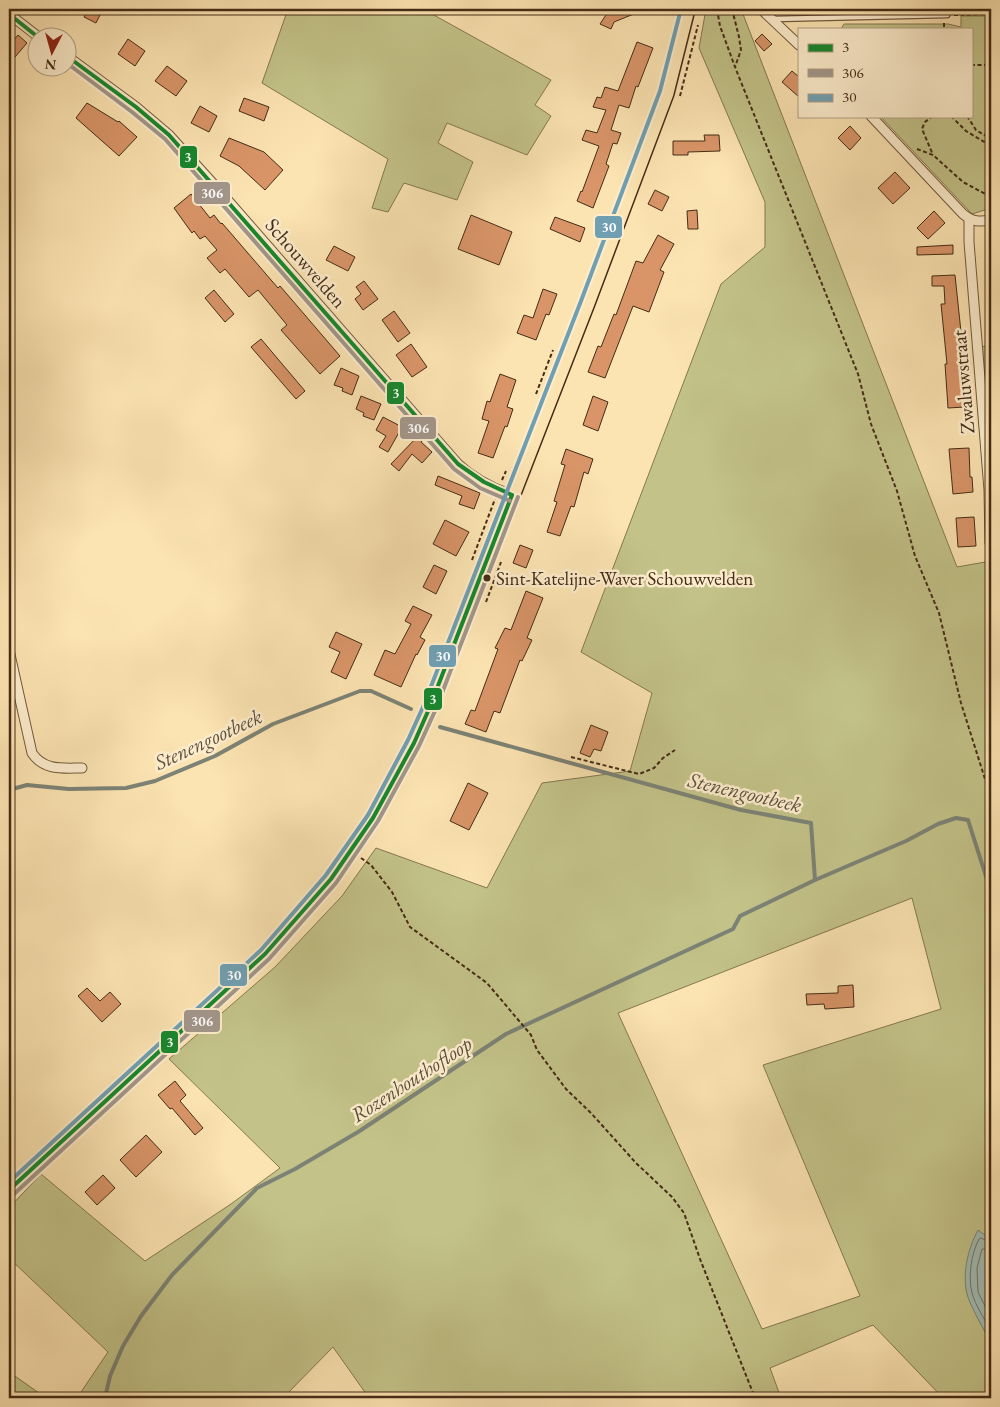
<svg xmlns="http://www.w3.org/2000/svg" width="1000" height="1407" viewBox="0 0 1000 1407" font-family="'EB Garamond',serif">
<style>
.green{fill:#c3c389;stroke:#847850;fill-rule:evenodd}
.water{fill:#a1bdb5;stroke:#7c8376}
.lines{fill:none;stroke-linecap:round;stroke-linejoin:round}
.shore{stroke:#727466;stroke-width:1}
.stream{stroke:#7c8376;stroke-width:4}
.building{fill:#d99568;stroke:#442c17}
.lane-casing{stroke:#725a3e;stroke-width:7}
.street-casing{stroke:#725a3e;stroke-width:11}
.primary-casing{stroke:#442c17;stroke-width:18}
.path{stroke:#442c17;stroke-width:2;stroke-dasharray:4 2.5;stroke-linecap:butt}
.lane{stroke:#fdedcd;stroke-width:4.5}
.street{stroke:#fdedcd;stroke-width:9}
.primary{stroke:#fce4b2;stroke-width:15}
.bus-1-casing{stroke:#fdedcd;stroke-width:8}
.bus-2-casing{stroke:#fdedcd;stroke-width:8}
.bus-3-casing{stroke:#fdedcd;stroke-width:8}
.bus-1{stroke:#15882e;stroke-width:4}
.bus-2{stroke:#a2968b;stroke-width:4}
.bus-3{stroke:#709fb2;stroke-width:4}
.bus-dot{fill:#442c17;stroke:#fdedcd;stroke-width:2}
.labels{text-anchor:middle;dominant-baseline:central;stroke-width:5;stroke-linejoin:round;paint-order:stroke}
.bus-label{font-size:19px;fill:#442c17;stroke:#fdedcd;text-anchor:start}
.street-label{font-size:20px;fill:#442c17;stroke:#fdedcd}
.water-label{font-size:21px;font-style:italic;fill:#5b503e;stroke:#fdedcd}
.line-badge{stroke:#fdedcd;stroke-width:2}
.badge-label{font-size:14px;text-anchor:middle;font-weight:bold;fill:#fff}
</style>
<rect width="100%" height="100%" fill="#fce4b2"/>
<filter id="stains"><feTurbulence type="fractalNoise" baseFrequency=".004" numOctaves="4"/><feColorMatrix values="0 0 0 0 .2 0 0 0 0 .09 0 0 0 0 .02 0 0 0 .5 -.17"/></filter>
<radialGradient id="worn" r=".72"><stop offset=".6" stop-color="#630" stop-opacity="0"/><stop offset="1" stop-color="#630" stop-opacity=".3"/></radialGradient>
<g class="green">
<path d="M288 9H423L551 80 535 105 551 116 527 155 447 123 438 143 473 162 457 200 404 183 388 212 372 208 388 159 262 83Z"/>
<path d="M706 9H741L957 567 991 561V1398H943L873 1325 770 1368 781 1398H369L333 1347 283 1398H77L108 1352 9 1258V1208L41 1174 145 1261 231 1204 280 1168 169 1059 275 967 342 896 376 848 487 888 542 783 630 771 652 693 581 652 721 284 765 247V202L699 48ZM912 898 941 1009 763 1065 860 1296 762 1329 618 1013Z"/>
<path d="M961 16H991V208L972 214 880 116H971V29H841L844 24H948L961 27Z"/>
<path d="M991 344V446L982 347Z"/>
<path d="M12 1374 46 1398H12Z"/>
</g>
<path class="water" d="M978 1230 989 1238 991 1243V1344C985 1331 970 1306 967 1294 962 1273 968 1249 978 1230Z"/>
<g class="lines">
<g class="shore">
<path d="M991 1243 981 1238 979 1239C971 1254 968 1277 972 1293 975 1305 986 1321 991 1332"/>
<path d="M991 1249H982L977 1268 978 1292 991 1318"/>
</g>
<g class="stream">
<path d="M440 727 741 810 811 823 815 880 906 841 938 824 956 818 968 820 991 892"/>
<path d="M9 790 27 785 69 789 126 788 155 781 215 756 273 724 360 691H371L411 709"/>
<path d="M105 1398 110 1376 123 1346 141 1316 172 1275 257 1188 295 1169 358 1132 506 1034 733 929 740 916 815 880"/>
</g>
</g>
<g class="building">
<path d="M88 9H103L96 23 84 17Z"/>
<path d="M603 9H646L614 22 611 29 600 24 606 15Z"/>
<path d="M762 34 772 44 764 51 755 41Z"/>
<path d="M18 35 27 43 9 64V46Z"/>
<path d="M128 39 145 51 135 66 118 54Z"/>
<path d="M637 42 653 48 638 87 636 86 629 108 619 105 611 130 621 133 617 144 613 143 606 164 609 166 593 208 577 201 581 191 582 192 599 146 582 140 586 130 597 133 606 110 593 107 597 97 601 98 605 87 618 91Z"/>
<path d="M167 66 187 81 176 96 155 81Z"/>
<path d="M792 71 799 77V97L782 82Z"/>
<path d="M244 98 269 107 264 121 239 111Z"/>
<path d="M87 103 118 122 119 121 137 137 119 156 76 118Z"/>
<path d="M200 106 217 116 209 132 191 123Z"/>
<path d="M850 126 861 138 850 150 838 138Z"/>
<path d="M704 135H719L720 151 688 152V155H673V141H705Z"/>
<path d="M229 138 264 152 283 170 265 190 239 166 220 156Z"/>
<path d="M895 172 910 188 893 204 878 188Z"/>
<path d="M655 190 669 197 662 211 648 204Z"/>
<path d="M191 194 210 218 214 215 221 224 222 223 278 288 280 286 340 356 320 374 281 330 287 325 258 290 249 297 225 269 220 273 207 258 217 250 205 236 200 239 194 231 192 233 174 208Z"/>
<path d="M697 210 698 229H688L687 211Z"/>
<path d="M934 211 945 223 928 239 917 228Z"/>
<path d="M471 215 512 232 499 265 458 249Z"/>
<path d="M555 217 585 228 580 242 550 229Z"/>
<path d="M658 235 674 244 660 270 664 272 649 312 633 306 605 378 588 372 598 346 601 347 614 314 616 315 636 261 643 263Z"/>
<path d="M953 245V254L917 255V247Z"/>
<path d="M334 246 355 257 348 271 326 260Z"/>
<path d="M955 275 963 351H960L965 407 948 408 945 364H947L941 304H945L944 286H932V276Z"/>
<path d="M364 281 378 299 363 310 355 299 361 294 356 287Z"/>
<path d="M543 289 557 294 549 315 546 314 536 340 517 333 524 315 533 318Z"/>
<path d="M214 290 234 314 225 322 205 298Z"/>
<path d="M394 311 410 333 398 342 382 320Z"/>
<path d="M261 339 305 391 296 399 251 347Z"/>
<path d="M411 344 427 367 412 377 396 355Z"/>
<path d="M341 368 359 376 352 395 342 391 343 388 334 385Z"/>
<path d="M500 374 516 380 507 407 513 409 507 427 505 426 493 458 478 453 489 421 482 419 487 401 490 402Z"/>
<path d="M361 396 381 404 374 420 363 416 364 413 356 409Z"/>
<path d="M593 396 608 402 598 431 583 425Z"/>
<path d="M383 417 402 427 388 452 379 447 386 436 376 430Z"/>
<path d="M418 436 423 440 421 442 432 452 422 463 412 454 399 471 391 464Z"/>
<path d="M969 448 970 477H972L973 492 953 494 949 449Z"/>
<path d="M566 449 593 459 588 474 584 472 574 507 571 506 560 536 547 532 557 502 554 501 565 465 561 464Z"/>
<path d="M438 476 480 493 474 509 459 504 462 496 435 485Z"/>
<path d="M974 517 976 546 958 547 956 518Z"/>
<path d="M445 520 469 532 456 556 433 544Z"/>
<path d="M520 545 533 550 526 568 513 563Z"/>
<path d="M434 565 447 571 436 594 423 587Z"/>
<path d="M526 591 543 598 527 638 532 640 522 661 520 660 500 713 494 711 486 732 465 724 471 710 475 711 498 649 495 648 505 628 511 630Z"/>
<path d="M413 606 432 615 420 637 425 640 417 655 416 654 401 687 374 675 385 650 395 654 411 624 405 621Z"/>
<path d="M336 632 362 644 346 679 331 672 340 652 329 647Z"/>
<path d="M591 725 608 732 601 751 594 749 590 757 580 753Z"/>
<path d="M468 783 488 793 469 830 450 821Z"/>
<path d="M853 985 854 1007 825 1009 824 1004 807 1005 806 994 838 993V986Z"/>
<path d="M87 988 100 1001 110 992 121 1004 102 1022 78 996Z"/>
<path d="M175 1081 186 1095 180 1101 203 1128 195 1135 172 1108 170 1109 158 1095Z"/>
<path d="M146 1135 162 1152 136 1177 120 1160Z"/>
<path d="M103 1175 115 1188 97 1205 85 1192Z"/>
</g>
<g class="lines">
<g class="lane-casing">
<path id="lane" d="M774 19 947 15"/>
</g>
<g class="street-casing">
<g id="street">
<path d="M761 9 799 45"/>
<path d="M9 14 40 38"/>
<path d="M68 57 136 107 169 135 217 188 458 464C474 479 492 488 512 495"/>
<path d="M871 116 963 214C973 222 979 222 991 220"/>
<path d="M969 219V242L989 490 990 543"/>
<path d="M9 650 32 753C44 771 63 768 82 768"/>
</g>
</g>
<g class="primary-casing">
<path id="primary" d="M9 1190 265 954 331 879 373 818 414 743 429 709 587 303 666 93 687 9"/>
</g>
<g class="path">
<path d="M717 9 720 26 735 67 858 374 871 424 897 491 915 556 939 613 961 703 991 798"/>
<path d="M732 9 739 37 741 50 735 67"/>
<path d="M954 15 991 14"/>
<path d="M944 23V29"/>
<path d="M971 65H991"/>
<path d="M680 96 698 25"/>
<path d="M991 109 990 110 991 123"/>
<path d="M933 116 925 122 922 129 933 155"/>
<path d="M951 116 966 131 991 146"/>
<path d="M967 116 976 130 984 135 989 134 991 131"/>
<path d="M917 149 933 155 963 182 991 197"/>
<path d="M536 394 553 350"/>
<path d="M502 480 506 471"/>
<path d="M472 560 495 499"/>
<path d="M486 602 501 562"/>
<path d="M571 757 639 774 654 768 663 758 675 750"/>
<path d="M361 858 371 865 392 892 410 927 487 983 531 1035 537 1050 566 1089 591 1113 636 1163 672 1197 684 1213 700 1259 755 1398"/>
</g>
<use href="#lane" class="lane"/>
<use href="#street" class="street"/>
<use href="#primary" class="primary"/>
<g class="bus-1-casing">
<g id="bus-1">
<path d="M9 14 39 38"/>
<path d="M68 57 136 107 169 135 458 464 484 482 512 495"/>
<path d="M9 1190 265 954 331 879 373 818 414 743 429 709 512 495"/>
</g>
</g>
<g class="bus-2-casing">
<g id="bus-2">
<path d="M68 64 132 112 165 139 454 469 480 488 510 501"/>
<path d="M13 1195 269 959 336 883 378 821 419 746 435 711 518 497"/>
</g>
</g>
<g class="bus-3-casing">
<path id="bus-3" d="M9 1182 261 950 326 875 368 815 408 740 423 707 581 301 660 91 681 9"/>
</g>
<use href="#bus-1" class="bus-1"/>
<use href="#bus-2" class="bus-2"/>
<use href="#bus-3" class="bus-3"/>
</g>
<circle class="bus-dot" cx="487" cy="578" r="4.5"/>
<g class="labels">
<g class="bus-label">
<text x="496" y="578">Sint-Katelijne-Waver Schouwvelden</text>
</g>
<g class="street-label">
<text transform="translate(306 263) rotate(49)">Schouwvelden</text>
<text transform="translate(963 382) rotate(-95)">Zwaluwstraat</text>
</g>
<g class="water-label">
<text transform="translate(208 739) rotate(-25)">Stenengootbeek</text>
<text transform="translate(745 792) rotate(13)">Stenengootbeek</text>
<text transform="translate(411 1079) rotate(-33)">Rozenhouthofloop</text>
</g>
</g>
<g class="line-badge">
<rect x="179" y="145" width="19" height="24" rx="5" fill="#15882e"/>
<rect x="193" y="181" width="38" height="24" rx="5" fill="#a2968b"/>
<rect x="594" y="215" width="29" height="24" rx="5" fill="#709fb2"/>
<rect x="386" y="381" width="19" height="24" rx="5" fill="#15882e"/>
<rect x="399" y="416" width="38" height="24" rx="5" fill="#a2968b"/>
<rect x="428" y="644" width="29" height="24" rx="5" fill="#709fb2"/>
<rect x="423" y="687" width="20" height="24" rx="5" fill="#15882e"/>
<rect x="219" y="963" width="29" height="24" rx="5" fill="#709fb2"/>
<rect x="183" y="1009" width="38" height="24" rx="5" fill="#a2968b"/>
<rect x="160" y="1030" width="19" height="24" rx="5" fill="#15882e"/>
</g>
<g class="badge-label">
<text x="188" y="162">3</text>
<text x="212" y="198">306</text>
<text x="609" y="232">30</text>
<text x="396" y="398">3</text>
<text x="418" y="433">306</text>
<text x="443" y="661">30</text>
<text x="433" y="704">3</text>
<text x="234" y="980">30</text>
<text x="202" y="1026">306</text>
<text x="170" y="1047">3</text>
</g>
<rect width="1000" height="1407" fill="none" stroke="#fce4b2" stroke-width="30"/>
<rect x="10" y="10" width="980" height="1387" fill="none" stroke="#442c17" stroke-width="2.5"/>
<rect x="15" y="15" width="970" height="1377" fill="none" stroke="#442c17"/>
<rect x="798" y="28" width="175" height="90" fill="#fdedcd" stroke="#b3a084"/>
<rect x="808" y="44" width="25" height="8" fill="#15882e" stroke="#b3a084"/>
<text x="842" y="52" font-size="15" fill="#442c17">3</text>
<rect x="808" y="69" width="25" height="8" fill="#a2968b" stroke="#b3a084"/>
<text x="842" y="78" font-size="15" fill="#442c17">306</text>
<rect x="808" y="94" width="25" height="8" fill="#709fb2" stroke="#b3a084"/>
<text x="842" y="102" font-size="15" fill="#442c17">30</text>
<g transform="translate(52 52) rotate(186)"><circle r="24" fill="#fdedcd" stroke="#b3a084"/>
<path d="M0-4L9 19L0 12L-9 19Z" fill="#8f2418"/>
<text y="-8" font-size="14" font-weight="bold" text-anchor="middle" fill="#442c17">N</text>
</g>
<rect width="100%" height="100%" filter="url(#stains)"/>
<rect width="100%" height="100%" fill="url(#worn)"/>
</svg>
